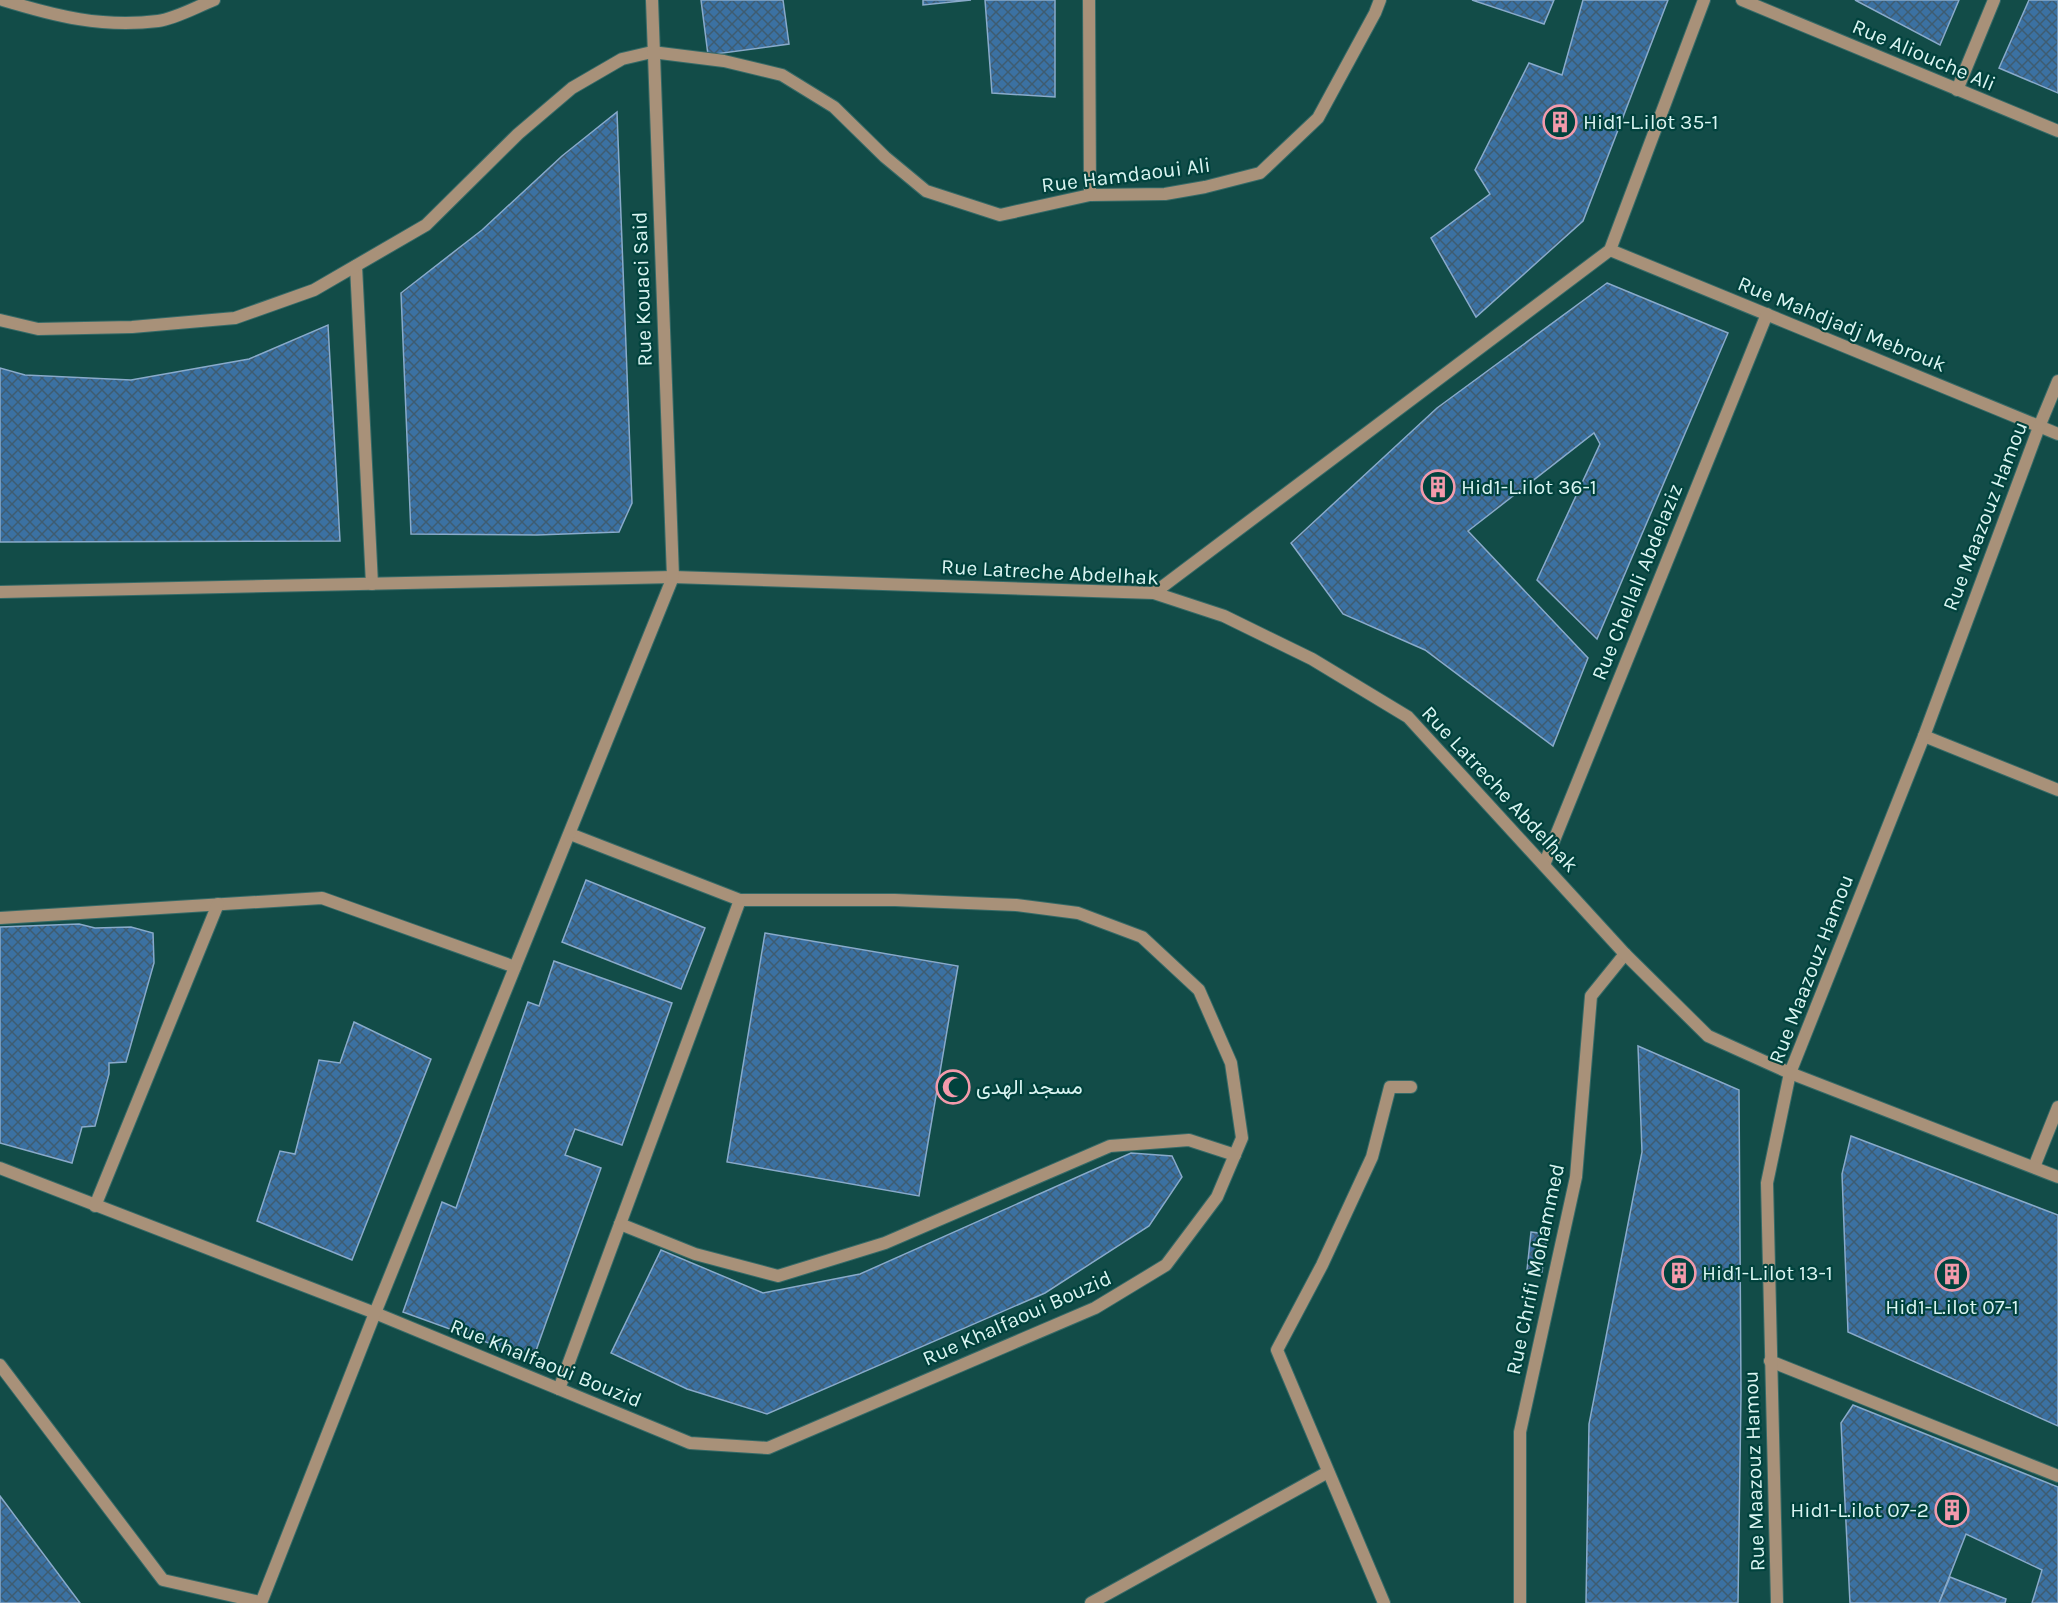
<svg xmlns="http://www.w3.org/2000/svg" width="2058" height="1603" viewBox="0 0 2058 1603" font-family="Karla,Vazirmatn,sans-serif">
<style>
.building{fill:url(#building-cross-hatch);stroke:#89aaca;stroke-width:1.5}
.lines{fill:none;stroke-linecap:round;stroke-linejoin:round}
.service-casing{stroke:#366a67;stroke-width:14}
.minor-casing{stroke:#366a67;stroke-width:14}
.tertiary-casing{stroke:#366a67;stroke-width:14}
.service{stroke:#a89179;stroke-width:12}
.minor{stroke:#a89179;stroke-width:12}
.tertiary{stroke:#a89179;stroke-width:12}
.labels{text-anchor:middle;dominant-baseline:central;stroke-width:4.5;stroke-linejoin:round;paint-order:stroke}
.street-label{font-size:21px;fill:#daf5f2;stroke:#01423d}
.poi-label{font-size:21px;fill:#daf5f2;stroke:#01423d;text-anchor:start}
</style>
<defs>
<pattern id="building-cross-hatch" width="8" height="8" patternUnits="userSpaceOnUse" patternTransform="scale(1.5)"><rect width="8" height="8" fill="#3b71a2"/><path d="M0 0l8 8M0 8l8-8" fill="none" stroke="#3e5c71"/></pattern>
</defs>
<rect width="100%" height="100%" fill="#124c48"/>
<g class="building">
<path d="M701 0H783L789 44 708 55Z"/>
<path d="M923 0H971L923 5Z"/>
<path d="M985 0H1055V97L992 93Z"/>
<path d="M1472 0H1554L1544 24Z"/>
<path d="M1583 0H1668L1583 221 1476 317 1431 238 1490 194 1475 170 1529 63 1562 75Z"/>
<path d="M1855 0H1959L1940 45Z"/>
<path d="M2029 0H2058V93L1999 68Z"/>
<path d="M617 112 632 503 619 532 537 535 411 534 401 293 482 230 562 156Z"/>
<path d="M1607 283 1728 333 1597 639 1537 580 1600 444 1594 433 1468 531 1588 658 1553 746 1425 650 1343 614 1291 543 1437 408Z"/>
<path d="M328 325 340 541 0 542V368L25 375 131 380 249 359Z"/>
<path d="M586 880 705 928 681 989 562 942Z"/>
<path d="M79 924 95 928 131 927 153 933 154 963 126 1062 109 1063V1074L95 1126 82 1127 72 1163 0 1143V927Z"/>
<path d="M765 933 958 966 919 1196 727 1162Z"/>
<path d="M554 961 672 1003 622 1145 575 1129 565 1155 601 1168 533 1359 403 1312 442 1202 456 1208 528 1002 539 1006Z"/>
<path d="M354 1022 431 1059 352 1260 257 1221 280 1151 295 1154 319 1060 340 1063Z"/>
<path d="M1638 1046 1739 1090 1741 1393 1738 1603H1586L1589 1424 1642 1152Z"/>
<path d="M1851 1136 2058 1215V1426L1848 1332 1842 1174Z"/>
<path d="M1131 1153 1172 1156 1182 1177 1149 1226 1045 1293 767 1414 687 1389 611 1353 661 1250 763 1293 860 1274Z"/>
<path d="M1531 1232 1547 1234 1542 1272 1527 1270Z"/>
<path d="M1853 1405 2058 1487V1603H2032L2042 1570 1966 1534 1939 1603H1850L1841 1423Z"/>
<path d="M0 1496 80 1603H0Z"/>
<path d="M1950 1577 2006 1599 2005 1603H1939Z"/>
</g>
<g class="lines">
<g class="service-casing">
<path id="service" d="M620 1224 695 1254 778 1276 885 1243 1110 1146 1189 1140 1235 1155"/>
</g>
<g class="minor-casing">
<g id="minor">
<path d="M3 0C55 16 102 28 158 21 175 19 198 6 214 0"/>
<path d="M1089 0 1090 195"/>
<path d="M1742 0 2058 131"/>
<path d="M1957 90 1994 0"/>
<path d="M1610 250 2058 434"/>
<path d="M356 266 372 584"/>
<path d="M0 320 38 329 132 327 235 318 314 290 426 225 518 134 572 88 622 59 652 52 724 61 782 75 834 107 885 157 926 191 1000 215 1090 195 1165 194 1205 187 1260 173 1318 118 1375 13 1380 0"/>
<path d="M0 592 673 577"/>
<path d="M1154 593 1610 250 1704 0"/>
<path d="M1924 736 2058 790"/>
<path d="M1544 865 1767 314"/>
<path d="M0 918 322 898 515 967"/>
<path d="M2034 1167 2058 1107"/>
<path d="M0 1168 375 1313 690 1443 768 1448 1095 1308 1166 1265 1217 1197 1242 1138 1231 1063 1199 990 1142 937 1078 913 1016 905 895 900H740L570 834"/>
<path d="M95 1206 218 904"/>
<path d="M1770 1361 2058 1476"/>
<path d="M0 1365 163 1580 260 1602"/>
<path d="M559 1389 740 900"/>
<path d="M1091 1603 1328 1472"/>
<path d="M1384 1603 1277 1350 1322 1265 1372 1157 1390 1087H1411"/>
<path d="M1520 1603V1432L1576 1177 1591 996 1625 954"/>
<path d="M1777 1603 1767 1183 1790 1073 1924 736 2039 427 2058 381"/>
</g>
</g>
<g class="tertiary-casing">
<g id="tertiary">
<path d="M673 577 1154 593 1224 616 1312 659 1408 717 1625 954 1708 1036 1790 1073 2058 1177"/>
<path d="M261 1603 375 1313 673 577 652 0"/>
</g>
</g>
<use href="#service" class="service"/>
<use href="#minor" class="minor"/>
<use href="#tertiary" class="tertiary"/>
</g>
<defs>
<g id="building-ring" transform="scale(1.725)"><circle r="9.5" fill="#01423d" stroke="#f39aab" stroke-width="1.5"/><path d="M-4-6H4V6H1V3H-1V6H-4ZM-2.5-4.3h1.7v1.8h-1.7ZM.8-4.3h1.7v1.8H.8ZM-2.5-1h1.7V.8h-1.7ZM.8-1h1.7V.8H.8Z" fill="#f39aab"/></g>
<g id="mosque-ring" transform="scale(1.725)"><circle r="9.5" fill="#01423d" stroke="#f39aab" stroke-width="1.5"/><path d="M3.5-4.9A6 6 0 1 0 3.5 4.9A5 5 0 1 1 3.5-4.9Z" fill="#f39aab"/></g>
</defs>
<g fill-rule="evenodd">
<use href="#building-ring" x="1560" y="122"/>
<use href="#building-ring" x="1438" y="487"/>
<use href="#mosque-ring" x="953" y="1087"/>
<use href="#building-ring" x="1679" y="1273"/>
<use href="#building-ring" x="1952" y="1274"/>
<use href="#building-ring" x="1952" y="1510"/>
</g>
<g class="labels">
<g class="street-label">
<text transform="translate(1924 55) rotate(23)">Rue Aliouche Ali</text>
<text transform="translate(1126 175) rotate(-7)">Rue Hamdaoui Ali</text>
<text transform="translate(642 289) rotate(-92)">Rue Kouaci Said</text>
<text transform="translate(1842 324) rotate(22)">Rue Mahdjadj Mebrouk</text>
<text transform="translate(1985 516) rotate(-69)">Rue Maazouz Hamou</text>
<text transform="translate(1050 572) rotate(3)">Rue Latreche Abdelhak</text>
<text transform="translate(1637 582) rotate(-68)">Rue Chellali Abdelaziz</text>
<text transform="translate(1500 789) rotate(47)">Rue Latreche Abdelhak</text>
<text transform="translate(1811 969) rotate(-69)">Rue Maazouz Hamou</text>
<text transform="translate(1535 1269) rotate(-78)">Rue Chrifi Mohammed</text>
<text transform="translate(1017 1318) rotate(-24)">Rue Khalfaoui Bouzid</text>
<text transform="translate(546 1363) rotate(22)">Rue Khalfaoui Bouzid</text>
<text transform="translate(1754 1471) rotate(-92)">Rue Maazouz Hamou</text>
</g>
<g class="poi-label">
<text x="1583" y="122">Hid1-L.ilot 35-1</text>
<text x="1461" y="487">Hid1-L.ilot 36-1</text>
<text x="976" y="1087">مسجد الهدى</text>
<text x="1702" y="1273">Hid1-L.ilot 13-1</text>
<text x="1952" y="1307" text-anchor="middle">Hid1-L.ilot 07-1</text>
<text x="1929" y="1510" text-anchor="end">Hid1-L.ilot 07-2</text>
</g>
</g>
</svg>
